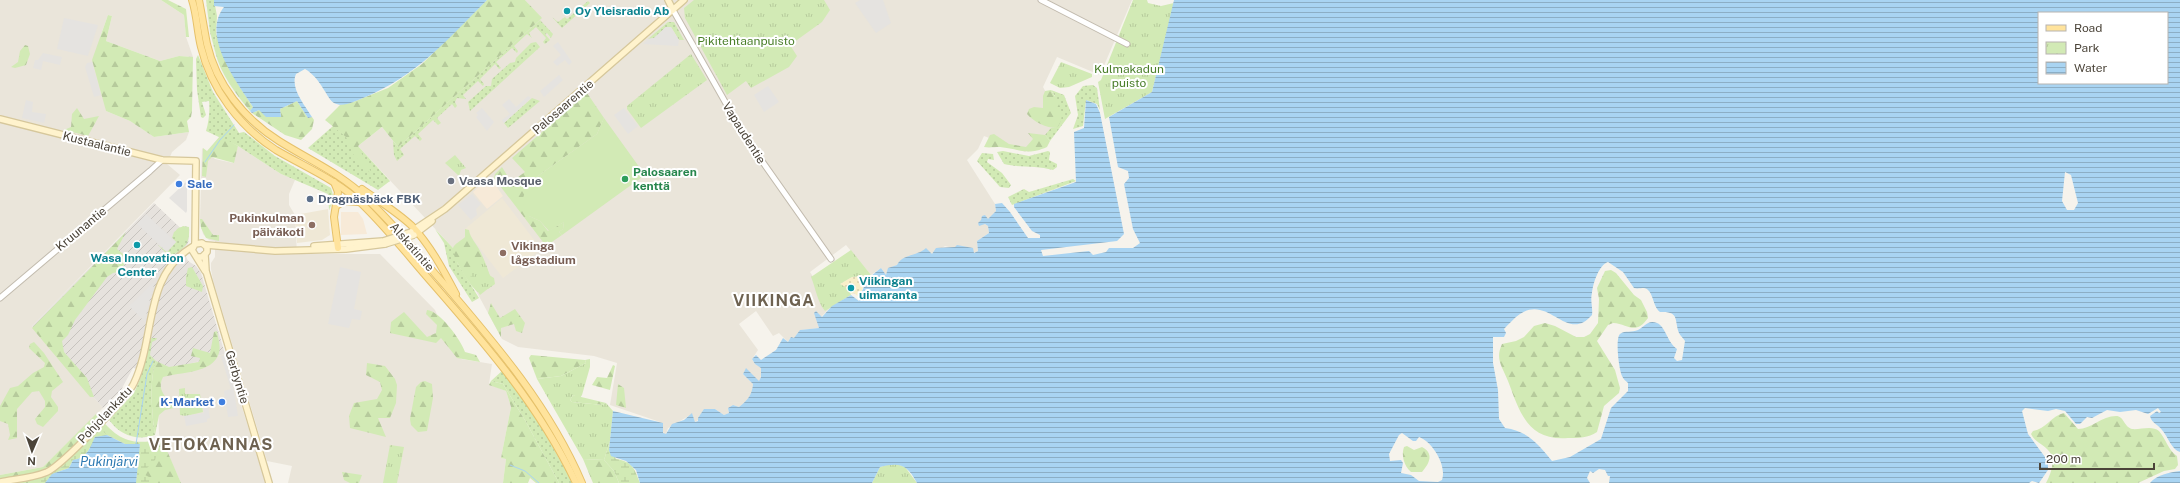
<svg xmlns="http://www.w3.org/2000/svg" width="2180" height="483" viewBox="0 0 2180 483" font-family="'Public Sans',sans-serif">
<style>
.residential{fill:#eae5da}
.commercial{fill:#f7ead8}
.industrial{fill:url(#industrial-furrows)}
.education{fill:#efe8d6}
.grass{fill:url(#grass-dots)}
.forest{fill:url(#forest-firs)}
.wetland{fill:url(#wetland-marsh)}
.sand{fill:url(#sand-dots)}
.park{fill:url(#park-tufts)}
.pitch{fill:#d2eab5}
.parking{fill:#e5e3e0}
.water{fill:url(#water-rules);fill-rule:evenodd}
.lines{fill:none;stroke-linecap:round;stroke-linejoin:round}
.stream{stroke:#a9d4f2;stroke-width:1}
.tertiary-casing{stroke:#c2bbae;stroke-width:7}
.secondary-casing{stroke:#d6c79b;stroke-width:8}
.primary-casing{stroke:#e6c16a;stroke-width:8}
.tertiary{stroke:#fff;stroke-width:5}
.secondary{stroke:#fff3cd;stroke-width:5.5}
.primary{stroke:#ffe39c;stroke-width:6}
.secondary-bridge-casing{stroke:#d6c79b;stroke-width:8;stroke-linecap:butt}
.secondary-bridge{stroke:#fff3cd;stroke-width:5.5}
.culture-dot{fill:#0f9aa8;stroke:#fff;stroke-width:1.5}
.leisure-dot{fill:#2e9e5b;stroke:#fff;stroke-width:1.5}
.worship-dot{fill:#6b7280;stroke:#fff;stroke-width:1.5}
.shop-dot{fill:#3f7fe0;stroke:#fff;stroke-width:1.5}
.service-dot{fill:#5c6f8a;stroke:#fff;stroke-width:1.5}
.education-dot{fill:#8d6e63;stroke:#fff;stroke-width:1.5}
.labels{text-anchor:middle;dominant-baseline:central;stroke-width:4;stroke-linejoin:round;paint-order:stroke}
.culture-label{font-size:12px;font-weight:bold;fill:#0d838f;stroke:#fff;text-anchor:start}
.park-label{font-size:12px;fill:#4a7f2a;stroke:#fff}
.street-label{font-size:12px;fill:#4b4439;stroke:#fff}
.leisure-label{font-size:12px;font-weight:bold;fill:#27864d;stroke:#fff;text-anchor:start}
.worship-label{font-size:12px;font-weight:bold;fill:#5b616d;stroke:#fff;text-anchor:start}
.shop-label{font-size:12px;font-weight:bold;fill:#366cbe;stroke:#fff;text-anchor:start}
.service-label{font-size:12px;font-weight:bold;fill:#4e5e75;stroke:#fff;text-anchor:start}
.education-label{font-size:12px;font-weight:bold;fill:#785e54;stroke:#fff;text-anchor:end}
.water-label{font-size:13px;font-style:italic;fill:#2e7ab2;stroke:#fff}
.district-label{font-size:16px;font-weight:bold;letter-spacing:1px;fill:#6e6250;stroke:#fff}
</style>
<defs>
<pattern id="industrial-furrows" width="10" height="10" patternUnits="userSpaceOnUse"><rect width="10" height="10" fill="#e6e2dd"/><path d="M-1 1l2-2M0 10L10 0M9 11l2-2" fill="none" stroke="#c7c3be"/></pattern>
<pattern id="grass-dots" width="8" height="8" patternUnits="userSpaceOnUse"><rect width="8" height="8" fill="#d2eab5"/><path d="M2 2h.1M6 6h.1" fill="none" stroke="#b6ca9c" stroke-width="1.8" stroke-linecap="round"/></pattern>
<pattern id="forest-firs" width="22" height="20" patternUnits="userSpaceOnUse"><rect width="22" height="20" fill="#d2eab5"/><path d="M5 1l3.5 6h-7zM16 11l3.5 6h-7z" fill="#b6ca9c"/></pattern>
<pattern id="wetland-marsh" width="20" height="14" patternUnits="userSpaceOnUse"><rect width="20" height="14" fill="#d2eab5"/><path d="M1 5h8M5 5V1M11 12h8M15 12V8" fill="none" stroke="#b6ca9c"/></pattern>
<pattern id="sand-dots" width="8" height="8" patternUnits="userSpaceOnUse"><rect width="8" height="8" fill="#f9efc9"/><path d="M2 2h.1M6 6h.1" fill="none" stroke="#d7cead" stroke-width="1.8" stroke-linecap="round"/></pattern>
<pattern id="park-tufts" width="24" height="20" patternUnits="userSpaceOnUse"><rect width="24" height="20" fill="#d2eab5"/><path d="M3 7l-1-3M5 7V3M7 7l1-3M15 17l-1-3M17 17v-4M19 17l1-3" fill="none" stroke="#b6ca9c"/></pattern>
<pattern id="water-rules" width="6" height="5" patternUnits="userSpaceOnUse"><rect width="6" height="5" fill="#a9d4f2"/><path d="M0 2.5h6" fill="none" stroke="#8caec5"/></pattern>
</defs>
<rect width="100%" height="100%" fill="#f6f3ec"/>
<g class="residential">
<path d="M0 0H161L184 15 186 37 193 57 179 56 160 61 106 41 112 16 108 15 100 37 106 111 130 121 154 137 189 132 186 140 172 152 167 164 180 175 32 326 103 408 43 467 0 475Z"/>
<path d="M525 0H1132L1100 75 1057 57 1043 87 1055 109 1058 127 1025 152 984 136 978 149 967 160 995 204 996 211 985 224 988 226 989 233 977 241 978 251 974 253 945 246 932 254H920L909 256 897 265 889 268 886 275 881 268 871 275 846 245 810 272 832 306 817 321 819 328 801 330 794 339 791 337 788 342 779 333 773 336 756 311 739 324 758 350 752 359 755 364 761 367 762 372 759 382 746 369 743 374 753 384 752 392 748 401 739 407 733 405 728 408 729 413 724 415 715 409 695 422 692 414 668 428 666 434H663V423L610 405 617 363 594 356 518 347 502 339 453 248 358 146 382 127 398 147 541 18Z"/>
<path d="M238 146 281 174 295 180 289 194V205L295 215 297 254H380L435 310 443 328 461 359 492 364 489 384 506 391 511 407 501 458 506 459 503 483H288L292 466 267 461 213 280 211 269V263L215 257V241L209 240 203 234 200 220 202 148 215 159 233 163Z"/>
<path d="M225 354 266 483H181L159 434 157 373Z"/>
</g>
<g class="commercial">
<path d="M490 177 503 196 487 209 473 192Z"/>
<path d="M341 212H358L363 219 367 234 341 235Z"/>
</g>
<path class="industrial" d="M154 203 189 236 188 244 183 249 188 261 196 266 201 273 225 354 157 373 133 368 121 390 103 408 32 326Z"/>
<g class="education">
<path d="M502 198 541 249 503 278 465 229Z"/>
<path d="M328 209 330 235 322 240 297 243 295 215Z"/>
</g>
<g class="grass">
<path d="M206 0H214L217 16 215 51 210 32Z"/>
<path d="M588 1 590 3 562 28 552 17 558 22 565 17 567 19Z"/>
<path d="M540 20 553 34 551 38 547 33 545 34 550 40 545 44 543 42 546 38 536 27 529 33 532 38 527 34 514 46 518 51 517 53 512 48 496 62 501 68 499 69 495 64 480 79 484 84 483 86 478 81 463 95 466 99 457 98 455 102 457 106 455 108 452 104 437 118 441 123 438 125 433 120 418 134 422 139 420 141 415 136 400 149 404 155 397 161 394 155 393 141 398 147Z"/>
<path d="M668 22H674L684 40H679L671 27H666L654 38 648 39Z"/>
<path d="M536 42 540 47 470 111 468 102 486 86H491L492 79 510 63 515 62 516 58 531 43Z"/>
<path d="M198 55 213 92 239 133 244 132 275 156 331 188 334 199 329 210 328 194 281 174 238 146 206 131C209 122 210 109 209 101L202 102 206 115 203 118 201 117 197 90 196 59Z"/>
<path d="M1093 85 1097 88 1100 110 1097 104 1086 100 1083 126 1073 129 1078 115 1075 96 1083 86Z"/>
<path d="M1051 90 1064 95 1071 113 1050 141 1045 135 1051 128H1057L1055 96Z"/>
<path d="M532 98 540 101 508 128 504 123Z"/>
<path d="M333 126 358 146 390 181 378 190 308 148Z"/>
<path d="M1003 151 1029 156 1048 151 1050 152 1049 160 1057 164V167L1053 170C1037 165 1020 168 1004 164L997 152Z"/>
<path d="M982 153 993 154 994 160 988 159 987 162 1002 173 1011 185 1009 188 1000 187 977 161Z"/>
<path d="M1073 179 1076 181 1012 205 1008 197 1024 189 1029 192Z"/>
<path d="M183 226 189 227C190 245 185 248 170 257L157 244 167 252 176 242 172 238 174 232Z"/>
<path d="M435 229 453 248 458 264 479 298 472 302 449 266 444 243Z"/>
<path d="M150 338H157L156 340 152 342 150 355 156 361C149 379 152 415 155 435 137 441 121 436 109 420L134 393 140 379Z"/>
<path d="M503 370 530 407 573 483H559L526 422 503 384 491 381Z"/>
</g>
<g class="forest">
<path d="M161 0H168L186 9 189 37H186L184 15Z"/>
<path d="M487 0H525L542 18 398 147 382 127 358 146 374 178 353 154 346 137 325 120 340 105 353 102 388 88 422 64Z"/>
<path d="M108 15 112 16 106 41 160 61 179 56 193 57 192 111 191 117 187 121 189 132 154 137 130 121 106 111 92 60Z"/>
<path d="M217 32C223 63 236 81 253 107L250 111C236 94 220 74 215 51 214 46 216 38 217 32Z"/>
<path d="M25 45 28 46 30 54 26 65 15 68 11 67 18 62 20 51Z"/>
<path d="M1051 90C1059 103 1067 115 1057 128 1046 128 1034 122 1027 114L1029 109 1034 107 1043 108V96L1045 91Z"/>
<path d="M587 93 604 118 597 134 528 183 529 216 540 221 548 231 564 222 563 229 559 232 562 235 546 246 494 178 495 174 502 167 511 182 525 172 512 158Z"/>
<path d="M297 101 308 118 312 117 314 120 312 129 301 140 285 135 252 113 259 110 281 117 280 109Z"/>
<path d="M77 108 84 119 99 116 88 136 64 130 71 127 72 114Z"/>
<path d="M1028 133 1045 135 1050 141 1047 147C1027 156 1020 149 1000 147 994 147 989 148 984 147L990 135 994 134 1009 144 1026 147 1033 139Z"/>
<path d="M220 136 238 146 234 163 212 157 208 161 206 177 202 176 203 148 207 151Z"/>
<path d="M200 219H202L213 235H219V241L206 238 201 228Z"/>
<circle cx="182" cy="234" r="7"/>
<path d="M465 229 469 230C470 238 477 244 480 251 482 255 489 270 489 275L494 278 495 284 488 289 485 288 478 292C471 288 451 256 453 248 454 244 462 240 465 237Z"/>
<path d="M126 232 117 249 129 259 118 272 113 273 107 277 75 320 68 335 62 341 64 352 87 378 94 397H90L32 328Z"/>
<path d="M1611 270 1616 273 1634 295 1641 300 1647 312 1648 318C1635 336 1629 324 1613 323L1608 325 1597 341 1615 370 1620 388 1619 393 1604 406 1597 432C1588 438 1579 438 1568 438 1528 441 1520 413 1508 381 1502 366 1495 359 1502 344L1516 341 1524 337 1534 326 1545 323 1555 326 1576 337H1584L1590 334 1598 323 1599 299 1597 288 1605 271Z"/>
<path d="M491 303 500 318 515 309 525 323 522 333 516 331 514 324 501 328V337L488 313Z"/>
<path d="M427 310C440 311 461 340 465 352L476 355 480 362 457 358 441 338 436 343 390 333 391 322 404 312 427 337 436 333 437 325 426 314Z"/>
<path d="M217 331C218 338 221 347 219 353 213 374 179 372 163 377 158 387 162 392 168 401L178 403V407L165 410 159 415 155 435C152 415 149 379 156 361L169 367 199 362 200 358 191 356 193 348 210 353 214 332Z"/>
<path d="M34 342 44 353 63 382 52 391 51 397 58 407V411L43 427 37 424 35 419 45 407V401L39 391 32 392 17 409V438L8 440 10 435 8 424 0 421V406L10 388 18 386 33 373 44 367 45 363 29 348 30 344Z"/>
<path d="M531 355 585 360 586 363 561 376 537 379 529 358Z"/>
<path d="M367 363 385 366 395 379 397 385 396 403 390 418H378L386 437 350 428 349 416 354 403 377 399 382 390 380 382 366 375Z"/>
<path d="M613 365 615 366 610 390 592 385 597 377 607 378Z"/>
<path d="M425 381 432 384 433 398 427 431 418 432 411 425 410 419 416 387 421 382Z"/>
<path d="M491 381 503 384 526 422 559 483H536L530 478 528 483H503L506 459 501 458 511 407 506 391 489 385Z"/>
<path d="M618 384 624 388 626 408 616 405Z"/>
<path d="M573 395 606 403 603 405 572 402 570 400Z"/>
<path d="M2064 413 2078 429C2091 429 2102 416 2116 416 2124 416 2124 427 2132 429 2140 430 2152 425 2159 431 2166 439 2168 450 2177 456L2178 465 2175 469 2164 471 2138 483H2046C2051 474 2057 458 2047 449 2041 443 2035 442 2031 434L2033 431C2046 429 2051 416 2064 413Z"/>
<path d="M96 414C117 438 128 447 162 439L181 483H136L140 444H125L107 435C88 451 60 464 45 483H0V475L43 467Z"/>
<path d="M1407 446 1414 450 1422 447C1434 453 1430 463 1422 472H1411C1404 466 1401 455 1404 447Z"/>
<path d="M583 459 604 460 614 471 619 483H593Z"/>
<path d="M342 472 362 475 359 483H350L344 480Z"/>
</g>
<g class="wetland">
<path d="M100 428 107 435 95 437C90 448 87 458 73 460L69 468 52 474 45 483H37L63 466Z"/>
<path d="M610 441 609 450 616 459C633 462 634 468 640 483H619L614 471 604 460Z"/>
<path d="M140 444 152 445 157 455 155 460 145 470V475L149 477V483H136Z"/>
</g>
<path class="sand" d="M871 275 863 286 860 298 854 293 852 294 840 284 852 277Z"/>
<g class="park">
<path d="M694 0H824L830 10 822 22 790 45 797 56 789 67 751 88 746 81 727 95 685 18 684 8Z"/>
<path d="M1133 0H1147L1148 3 1161 6 1174 3 1152 92 1105 119 1098 82 1101 80Z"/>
<path d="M691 54 707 80 641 128 627 109V106Z"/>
<path d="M1061 62 1092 74V77L1069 87 1060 88 1050 83Z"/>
<path d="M455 155 466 168 461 170 459 176 445 163Z"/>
<path d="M851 250 871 275 852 277 840 284 849 289 851 295 825 311C817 301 816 289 811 277Z"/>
<path d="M484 262 494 284 480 295 470 279 474 265Z"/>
<path d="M192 267 203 286 202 292 186 286V277L188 268Z"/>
<path d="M590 359V367L582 395 580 398 573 395 570 400 572 402 603 405 606 403 613 411 610 441 604 460 583 459 537 379 561 376 586 363 585 360Z"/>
<path d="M185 388V394H200L203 412 186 416 180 415 179 389Z"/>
<path d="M390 445 404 447 397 483H383Z"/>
<path d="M894 463 905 467 917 483H872L880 467Z"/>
</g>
<path class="pitch" d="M604 118 645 175 562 235 559 232 563 229 564 222 549 231 540 221 529 216 522 201 528 183 597 134Z"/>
<g class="parking">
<path d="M860 0H883L891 23 876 33 855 3Z"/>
<path d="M64 18 98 25 88 56 57 49Z"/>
<path d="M666 27H671L679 40 678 46 643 44 648 39 654 38Z"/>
<path d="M558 42 572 62 569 65 565 60 557 66 553 62 561 55 553 46Z"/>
<path d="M43 53 62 57 60 65 43 61 41 70 33 68 35 60H38Z"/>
<path d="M92 62 101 95 94 97 85 67 87 63Z"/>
<path d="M559 75 563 80 544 97 540 91Z"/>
<path d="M768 86 779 102 764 112 754 95Z"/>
<path d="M528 96 531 98 504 123 502 120 510 114 502 105 509 99 516 107Z"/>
<path d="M26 100 33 102 32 112 46 114 44 123 22 118Z"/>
<path d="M482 108 494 122 487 131 476 117 478 115 476 113Z"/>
<path d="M624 108 638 126 628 134 614 115Z"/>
<path d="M187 181V211L186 213 169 198Z"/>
<path d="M472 194 481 204 476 209 477 215 471 220 458 205Z"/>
<path d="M146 214 176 242 167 252 137 224Z"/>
<path d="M340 267 361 272 354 309 362 311 360 320 352 319 349 328 328 324Z"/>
<path d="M155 281 148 306 145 322 129 306Z"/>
<path d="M221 356H224L233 385 238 416 228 417 224 391 231 389Z"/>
<path d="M208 407 210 418 207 419V422L186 426 184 416 204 413 203 408Z"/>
</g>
<g class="water">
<path d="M214 0H487C447 40 417 76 363 98 355 101 343 108 334 103 327 99 321 78 305 69L296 74C290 88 304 104 312 117L308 118 297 101 280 109 281 117H266L259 110 252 113 250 111 253 107C236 81 201 36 224 7L214 6Z"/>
<path d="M1174 0H2180V452C2172 450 2168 437 2162 430 2158 424 2152 424 2150 416L2157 411 2159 413 2161 412 2158 408 2148 414 2136 410 2120 412 2107 410 2092 418 2087 417 2080 424H2076L2065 411 2056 409 2048 411 2025 408 2022 411 2028 434 2048 461V470L2039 483 2032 481 2029 483H1609L1610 476H1608L1605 470 1599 469 1593 473 1590 471 1587 478 1590 483H917C907 464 900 462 880 467L872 483H640L636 470 626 461 611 456 609 450 613 411 663 423V433L666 434 672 424 684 420 692 413 695 422 698 421V418L704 409H715L724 415 729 413 728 408 733 405 739 407C748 400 752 395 753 384L743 374 746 368 759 381 761 377V368L755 364 752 359 756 355 761 360 776 350 783 338 788 342 791 337 794 338 800 330 819 328 814 313 816 311 822 317 832 306 851 295 859 301C863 286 868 277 881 268L886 275 888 268 897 265C902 254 918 256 926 248L932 254 936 248 955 247 957 245 973 248 974 253 978 251 977 241 989 233 988 226 985 224 979 226 978 223 981 220 982 216 985 215 988 219 996 211 995 204 1002 203 1010 212 1028 238H1040V235L1032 231 1014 207V204L1076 182 1074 132 1084 128 1086 100 1096 104 1100 113 1124 234 1117 241 1041 250 1043 256 1089 251 1093 255 1106 252 1109 248H1133L1140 243 1133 229 1124 184 1129 178 1128 171 1118 167 1109 117 1152 92ZM2039 13H2167V83H2039ZM2065 172 2071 175 2078 203 2074 210H2067L2062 201ZM1608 262 1623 272 1634 288C1637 289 1641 288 1644 288 1654 290 1652 306 1660 312 1680 311 1674 320 1679 333 1680 335 1683 338 1685 341L1682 360 1677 361 1674 358 1677 349C1667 342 1666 327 1657 323 1648 319 1644 327 1638 330 1632 333 1625 330 1620 334 1615 339 1619 370 1622 376 1623 379 1626 381 1628 383V391L1611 408 1601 439 1570 457 1552 461C1538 444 1528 431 1505 428L1499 419 1498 390 1493 363V337H1504L1506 333 1504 329C1509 324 1514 318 1520 314 1549 294 1567 344 1592 315 1593 308 1590 300 1592 293 1593 283 1599 265 1608 262ZM1402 433 1413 441H1416L1419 437C1433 442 1447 466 1442 480L1438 482 1419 481 1411 475 1401 473 1403 463 1401 460 1390 461 1389 454 1399 435Z"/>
<path d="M107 435 125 444H140L136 483H45L52 474 69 468 73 460C87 458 90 448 95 437Z"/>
<path d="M2180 471V483H2150C2156 475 2170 472 2180 471Z"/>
</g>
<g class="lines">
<g class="stream">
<path d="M205 162 220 140 234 125"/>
<path d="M136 444 147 374 153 361"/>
<path d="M510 465 525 471 539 483"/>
</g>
<g class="tertiary-casing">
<g id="tertiary">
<path d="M1041 0 1127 44"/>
<path d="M673 10 745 137 831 259"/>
<path d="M0 298 150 171 162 160"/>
</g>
</g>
<g class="secondary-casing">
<g id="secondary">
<path d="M668 0 673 10"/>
<path d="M0 119 162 160 196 161 195 244"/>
<path d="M412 231 445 209 684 0"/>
<path d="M415 234 432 221"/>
<path d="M206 245 275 251 346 249 385 244"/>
<path d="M314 246 383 241"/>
<path d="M205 255 206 271 269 483"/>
<path d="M197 257H202L207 252V247L202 243 195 244 192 250 205 271"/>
<path d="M0 482C16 479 33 478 47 472 62 465 128 397 134 383 156 337 143 276 192 247"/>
</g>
</g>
<g class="primary-casing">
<g id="primary">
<path d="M192 0C197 15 197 31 201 47 211 89 240 127 276 150 305 167 337 180 362 204 388 229 410 258 434 285 488 347 540 407 576 483"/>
<path d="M199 0C202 15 204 29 207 44 216 84 244 119 279 141 309 160 340 173 366 198 395 225 419 256 445 285 498 347 550 408 582 483"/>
<path d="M334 182 338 192 334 217 338 248"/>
<path d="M362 189C379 201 397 212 412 226 430 245 444 271 456 294"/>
<path d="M336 206 344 201 358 202"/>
</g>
</g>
<use href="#tertiary" class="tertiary"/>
<use href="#secondary" class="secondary"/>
<use href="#primary" class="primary"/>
<g class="secondary-bridge-casing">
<g id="secondary-bridge">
<path d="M383 241 411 232"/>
<path d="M385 244 414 235"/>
</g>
</g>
<use href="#secondary-bridge" class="secondary-bridge"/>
</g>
<g class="culture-dot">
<circle cx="567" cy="11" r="4"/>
<circle cx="137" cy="245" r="4"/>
<circle cx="851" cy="288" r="4"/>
</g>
<circle class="leisure-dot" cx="625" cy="179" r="4"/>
<circle class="worship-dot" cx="451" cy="181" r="4"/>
<g class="shop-dot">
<circle cx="179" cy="184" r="4"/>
<circle cx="222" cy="402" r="4"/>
</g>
<circle class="service-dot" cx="310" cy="199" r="4"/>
<g class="education-dot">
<circle cx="312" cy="225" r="4"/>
<circle cx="503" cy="253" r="4"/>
</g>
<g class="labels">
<g class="culture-label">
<text x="575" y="11">Oy Yleisradio Ab</text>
<text x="137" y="258" text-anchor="middle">Wasa Innovation<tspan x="137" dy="14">Center</tspan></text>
<text x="859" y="281">Viikingan<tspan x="859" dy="14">uimaranta</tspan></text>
</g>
<g class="park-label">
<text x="746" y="41">Pikitehtaanpuisto</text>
<text x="1129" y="69">Kulmakadun<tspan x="1129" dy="14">puisto</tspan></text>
</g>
<g class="street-label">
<text transform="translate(563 107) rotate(-41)">Palosaarentie</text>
<text transform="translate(744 133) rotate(58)">Vapaudentie</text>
<text transform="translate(97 144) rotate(14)">Kustaalantie</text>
<text transform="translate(81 229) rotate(-40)">Kruunantie</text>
<text transform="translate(412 247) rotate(49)">Alskatintie</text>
<text transform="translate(237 377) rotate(73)">Gerbyntie</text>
<text transform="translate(105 415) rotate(-47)">Pohjolankatu</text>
</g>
<g class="leisure-label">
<text x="633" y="172">Palosaaren<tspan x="633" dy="14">kenttä</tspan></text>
</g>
<g class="worship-label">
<text x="459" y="181">Vaasa Mosque</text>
</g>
<g class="shop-label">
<text x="187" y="184">Sale</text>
<text x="214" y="402" text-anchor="end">K-Market</text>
</g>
<g class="service-label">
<text x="318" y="199">Dragnäsbäck FBK</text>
</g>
<g class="education-label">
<text x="304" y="218">Pukinkulman<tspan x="304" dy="14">päiväkoti</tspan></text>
<text x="511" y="246" text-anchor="start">Vikinga<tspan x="511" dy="14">lågstadium</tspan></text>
</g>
<g class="water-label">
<text x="109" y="461">Pukinjärvi</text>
</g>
<g class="district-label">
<text x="774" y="300">VIIKINGA</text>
<text x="211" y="444">VETOKANNAS</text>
</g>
</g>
<rect x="2038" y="12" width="130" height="72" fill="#ffffff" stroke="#b7b4b0"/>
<rect x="2046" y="25" width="20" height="6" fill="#ffe39c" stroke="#b7b4b0"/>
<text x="2074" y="32" font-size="12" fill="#4b4439">Road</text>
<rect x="2046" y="42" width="20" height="12" fill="url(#park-tufts)" stroke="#b7b4b0"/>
<text x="2074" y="52" font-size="12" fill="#4b4439">Park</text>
<rect x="2046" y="62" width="20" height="12" fill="url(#water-rules)" stroke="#b7b4b0"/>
<text x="2074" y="72" font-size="12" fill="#4b4439">Water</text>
<g transform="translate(32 451) rotate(182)" stroke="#ffffff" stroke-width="3" paint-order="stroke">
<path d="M0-3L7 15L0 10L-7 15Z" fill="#4b4439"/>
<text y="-6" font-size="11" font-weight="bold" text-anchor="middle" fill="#4b4439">N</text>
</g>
<path d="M2040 463v6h114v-6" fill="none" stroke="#4b4439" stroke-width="2"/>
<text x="2046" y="463" font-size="12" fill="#4b4439" stroke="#ffffff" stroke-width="3" paint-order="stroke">200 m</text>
</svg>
